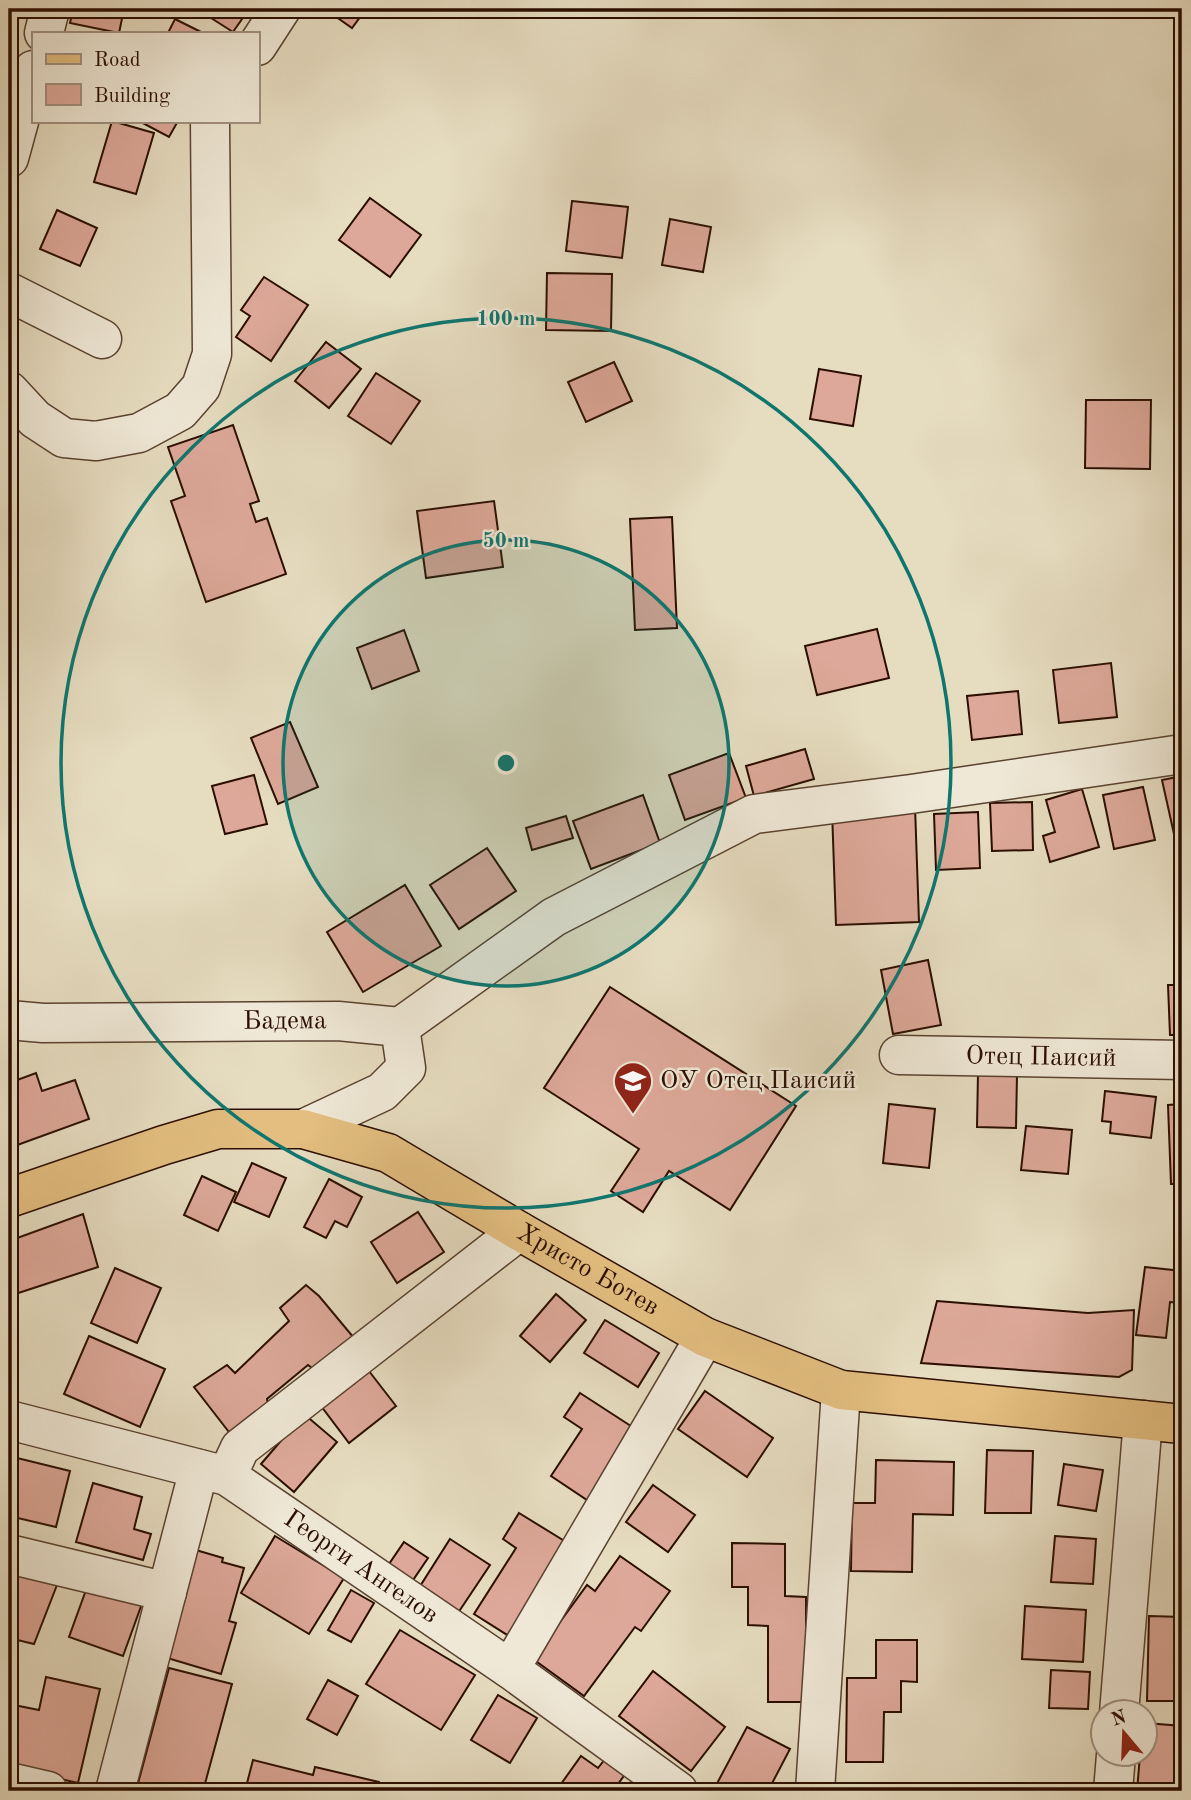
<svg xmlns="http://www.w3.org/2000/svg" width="1191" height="1800" viewBox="0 0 1191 1800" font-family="'Old Standard TT',serif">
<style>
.building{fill:#dda899;stroke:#2b0e00;stroke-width:2}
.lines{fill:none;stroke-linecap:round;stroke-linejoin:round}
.minor-casing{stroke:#5a4230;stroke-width:41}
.major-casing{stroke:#2b0e00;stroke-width:41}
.minor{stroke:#efe8d6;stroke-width:38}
.major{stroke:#e3be80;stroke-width:38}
.ring{fill:none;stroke:#0f766e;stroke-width:3.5}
.labels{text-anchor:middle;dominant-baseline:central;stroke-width:5;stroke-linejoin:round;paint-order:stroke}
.street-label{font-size:26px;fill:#2b0e00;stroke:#efe8d6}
.poi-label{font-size:26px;fill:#2b0e00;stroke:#efe8d6;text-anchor:start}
.centre{fill:#0f766e;stroke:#efe8d6;stroke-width:3.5}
.ring-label{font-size:21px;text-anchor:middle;font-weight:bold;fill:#0f766e;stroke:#efe8d6;stroke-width:5;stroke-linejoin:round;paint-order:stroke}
</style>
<rect width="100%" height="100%" fill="#e6dcc0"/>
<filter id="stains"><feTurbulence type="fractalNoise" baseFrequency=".00286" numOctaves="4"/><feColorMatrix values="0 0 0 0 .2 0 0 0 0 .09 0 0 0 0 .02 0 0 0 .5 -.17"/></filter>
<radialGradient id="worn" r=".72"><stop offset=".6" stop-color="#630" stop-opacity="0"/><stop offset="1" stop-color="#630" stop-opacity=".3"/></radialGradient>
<g class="building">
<path d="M73 9H124L119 33 70 23Z"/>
<path d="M197 9H249L233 32Z"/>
<path d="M325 9H366L352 28Z"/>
<path d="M175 19 203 33H168Z"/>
<path d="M112 121 154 133 136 194 94 182Z"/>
<path d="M139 121H178L169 137Z"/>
<path d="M370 198 421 235 390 277 339 240Z"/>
<path d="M572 201 628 207 622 258 566 251Z"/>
<path d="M57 210 97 228 80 266 40 249Z"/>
<path d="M670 219 711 227 703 272 662 265Z"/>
<path d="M547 273 612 274 611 331 546 330Z"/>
<path d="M264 277 308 305 271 361 236 337 250 316 241 310Z"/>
<path d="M326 342 361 369 329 408 295 381Z"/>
<path d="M614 362 632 401 586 422 568 382Z"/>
<path d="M819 369 861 376 853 426 810 419Z"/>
<path d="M376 373 420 401 391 444 348 416Z"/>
<path d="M1086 400H1151L1150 469 1085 468Z"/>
<path d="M233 425 259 501 250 504 256 522 267 518 286 574 206 602 171 501 185 496 168 447Z"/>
<path d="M494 501 503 567 426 578 417 511Z"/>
<path d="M672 517 677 628 635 630 630 519Z"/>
<path d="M877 629 889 678 817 695 805 646Z"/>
<path d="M404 630 419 671 372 689 357 648Z"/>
<path d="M1111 663 1117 717 1059 723 1053 670Z"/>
<path d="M1018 691 1022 734 972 740 967 696Z"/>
<path d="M290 722 318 787 278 804 251 738Z"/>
<path d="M805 749 814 779 754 796 746 766Z"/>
<path d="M729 753 746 798 685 820 669 775Z"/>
<path d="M254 775 267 824 225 834 212 786Z"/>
<path d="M1182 776V842L1176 843 1162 780Z"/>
<path d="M1143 787 1155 840 1114 849 1103 795Z"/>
<path d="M1082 789 1099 847 1050 862 1043 836 1055 832 1046 800Z"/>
<path d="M643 795 660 843 591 869 573 821Z"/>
<path d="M1032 802 1033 850 992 851 990 803Z"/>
<path d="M915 806 919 922 836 925 832 810Z"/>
<path d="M978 812 980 868 936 870 934 814Z"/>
<path d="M566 816 573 838 532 850 526 828Z"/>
<path d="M487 848 516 891 459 929 430 885Z"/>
<path d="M405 885 441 946 363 992 327 932Z"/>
<path d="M928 960 941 1025 893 1034 881 970Z"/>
<path d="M1168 985H1182V1035H1170Z"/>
<path d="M610 987 796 1106 730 1210 669 1171 643 1212 611 1191 639 1149 544 1088Z"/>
<path d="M36 1073 42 1091 75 1080 89 1119 9 1148V1083Z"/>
<path d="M978 1073 1017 1074 1016 1128 977 1127Z"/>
<path d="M1105 1091 1156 1097 1151 1138 1110 1133 1111 1122 1102 1121Z"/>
<path d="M889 1104 935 1109 929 1168 883 1163Z"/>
<path d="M1182 1104V1184H1171L1168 1105Z"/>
<path d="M1026 1126 1072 1130 1068 1174 1021 1170Z"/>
<path d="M252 1163 286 1178 269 1217 234 1202Z"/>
<path d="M202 1176 236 1192 218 1231 184 1215Z"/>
<path d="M329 1179 362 1197 347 1227 335 1221 326 1238 304 1227Z"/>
<path d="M418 1212 444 1252 397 1283 371 1242Z"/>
<path d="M83 1214 98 1267 9 1296V1241Z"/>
<path d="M1145 1267 1182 1271V1303L1170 1302 1166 1338 1136 1335Z"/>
<path d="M115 1268 161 1288 137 1343 91 1323Z"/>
<path d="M306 1285 319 1296 354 1338 317 1372 308 1365 267 1399 269 1410 232 1436 194 1387 227 1365 235 1373 289 1321 280 1308Z"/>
<path d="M556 1294 586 1320 550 1362 520 1336Z"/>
<path d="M937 1301 1088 1313 1134 1310 1132 1370 1119 1377 921 1363Z"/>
<path d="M605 1320 659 1353 638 1387 584 1353Z"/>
<path d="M89 1336 165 1369 140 1427 64 1394Z"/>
<path d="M362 1362 396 1406 349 1443 315 1398Z"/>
<path d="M705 1391 773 1438 747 1477 678 1429Z"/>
<path d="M580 1393 637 1430 590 1502 551 1476 582 1429 564 1417Z"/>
<path d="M304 1414 337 1442 294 1492 261 1464Z"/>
<path d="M987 1450 1033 1451 1031 1513H985Z"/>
<path d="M9 1456 70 1471 56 1527 9 1516Z"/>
<path d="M876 1460 954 1462 953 1515 913 1514 912 1572 851 1571 852 1503H875Z"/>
<path d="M1064 1464 1103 1470 1096 1511 1058 1505Z"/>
<path d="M93 1483 142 1497 134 1529 151 1534 143 1560 76 1542Z"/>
<path d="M653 1485 695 1515 668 1552 626 1522Z"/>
<path d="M519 1513 571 1545 512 1638 474 1614 516 1548 503 1539Z"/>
<path d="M275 1536 344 1578 309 1634 241 1593Z"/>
<path d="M1055 1536 1096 1539 1093 1584 1051 1582Z"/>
<path d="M450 1539 490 1565 456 1616 417 1591Z"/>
<path d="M404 1542 428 1558 411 1583 387 1567Z"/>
<path d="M732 1543 785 1544V1596L806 1597V1702H768V1626L748 1625V1587H732Z"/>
<path d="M189 1548 223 1558 222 1562 244 1568 229 1621 236 1623 221 1674 164 1657Z"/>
<path d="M620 1556 670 1591 641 1631 635 1627 584 1696 533 1659 587 1585 595 1591Z"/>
<path d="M9 1573 57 1585 34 1644 9 1638Z"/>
<path d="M90 1579 144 1598 123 1656 69 1637Z"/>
<path d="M351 1590 374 1603 351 1642 328 1630Z"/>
<path d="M1025 1606 1086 1610 1083 1662 1022 1659Z"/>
<path d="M1149 1616 1182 1617V1701H1147Z"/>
<path d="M400 1630 475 1675 441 1730 366 1684Z"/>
<path d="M876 1640H917V1682L901 1681V1712H884L883 1762H846L847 1678H876Z"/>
<path d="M169 1668 232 1684 203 1791H136Z"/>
<path d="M1051 1670 1090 1672 1088 1709 1049 1708Z"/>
<path d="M653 1671 725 1727 691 1771 619 1716Z"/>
<path d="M46 1677 100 1689 78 1783 9 1767V1704L39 1710Z"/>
<path d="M328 1680 358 1696 337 1735 307 1719Z"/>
<path d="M498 1695 537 1718 510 1763 471 1740Z"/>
<path d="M1146 1723 1182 1726V1791H1137L1140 1755H1146Z"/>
<path d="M747 1727 790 1749 768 1791H713Z"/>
<path d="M581 1756 598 1768 606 1758 626 1773 613 1791H556Z"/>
<path d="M253 1760 313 1775 315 1767 379 1782 377 1791H245Z"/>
<path d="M844 1788 897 1791H844Z"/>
</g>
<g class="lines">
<g class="minor-casing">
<g id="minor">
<path d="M44 33 50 9"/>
<path d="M257 46 281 9"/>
<path d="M9 158 33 70"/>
<path d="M9 292 102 339"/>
<path d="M9 391 35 419 64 438 96 441 139 433 180 411 201 387 212 354 210 121"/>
<path id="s1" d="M9 1020 43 1023 338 1021 400 1027 406 1068 382 1092 303 1129"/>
<path d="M400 1027 554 917 754 814 911 794 1182 754"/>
<path id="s2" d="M899 1055 1182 1060"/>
<path id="s3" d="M9 1420 227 1476 510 1669 678 1791"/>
<path d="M227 1476 240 1448 519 1231"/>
<path d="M9 1554 167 1592"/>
<path d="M510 1669 705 1337"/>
<path d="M1119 1713 1143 1420"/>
<path d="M9 1782 48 1791"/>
<path d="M115 1791 199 1469"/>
<path d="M815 1791 841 1390"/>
<path d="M1113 1791 1116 1755"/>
</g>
</g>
<g class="major-casing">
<g id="major">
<path id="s4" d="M9 1198 164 1145 218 1129H303L388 1153 519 1231 705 1337 841 1390 1182 1424"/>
</g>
</g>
<use href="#minor" class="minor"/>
<use href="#major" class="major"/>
</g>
<circle cx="506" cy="763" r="223" fill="#0f766e" fill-opacity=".12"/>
<g class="ring">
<circle cx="506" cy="763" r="223"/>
<circle cx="506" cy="763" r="445"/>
</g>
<defs>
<g id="school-pin" transform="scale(2.0125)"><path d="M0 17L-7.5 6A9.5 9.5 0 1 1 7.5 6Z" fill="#8f2418" stroke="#efe8d6"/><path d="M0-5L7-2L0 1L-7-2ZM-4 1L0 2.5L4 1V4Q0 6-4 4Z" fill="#fff"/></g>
</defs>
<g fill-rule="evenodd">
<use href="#school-pin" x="633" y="1081"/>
</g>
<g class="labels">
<g class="street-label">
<text stroke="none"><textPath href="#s1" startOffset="276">Бадема</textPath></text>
<text stroke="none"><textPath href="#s2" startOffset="142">Отец Паисий</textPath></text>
<text stroke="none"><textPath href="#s4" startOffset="625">Христо Ботев</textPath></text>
<text stroke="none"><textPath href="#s3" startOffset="387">Георги Ангелов</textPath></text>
</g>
<g class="poi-label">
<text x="660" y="1081">ОУ Отец Паисий</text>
</g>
</g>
<circle cx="506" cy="763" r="10" class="centre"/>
<g class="ring-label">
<text x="506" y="325">100 m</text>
<text x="506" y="547">50 m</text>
</g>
<rect width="1191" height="1800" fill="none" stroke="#e6dcc0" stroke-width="35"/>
<rect x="10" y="10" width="1170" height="1779" fill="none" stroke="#2b0e00" stroke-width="3.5"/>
<rect x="18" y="18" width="1156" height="1765" fill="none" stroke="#2b0e00" stroke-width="2"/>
<rect x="32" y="32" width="228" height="91" fill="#efe8d6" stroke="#a19180" stroke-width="2"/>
<rect x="46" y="54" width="35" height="10" fill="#e3be80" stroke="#a19180" stroke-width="2"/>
<text x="94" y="66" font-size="21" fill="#2b0e00">Road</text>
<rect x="46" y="84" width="35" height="21" fill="#dda899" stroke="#a19180" stroke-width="2"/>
<text x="94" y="102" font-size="21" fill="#2b0e00">Building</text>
<g transform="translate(1124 1733) rotate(341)"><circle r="33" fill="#efe8d6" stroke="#a19180" stroke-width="2"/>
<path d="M0-5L12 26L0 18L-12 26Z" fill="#8f2418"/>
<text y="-10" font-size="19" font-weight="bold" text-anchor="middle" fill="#2b0e00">N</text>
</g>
<rect width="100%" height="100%" filter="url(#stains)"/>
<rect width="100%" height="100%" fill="url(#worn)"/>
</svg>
